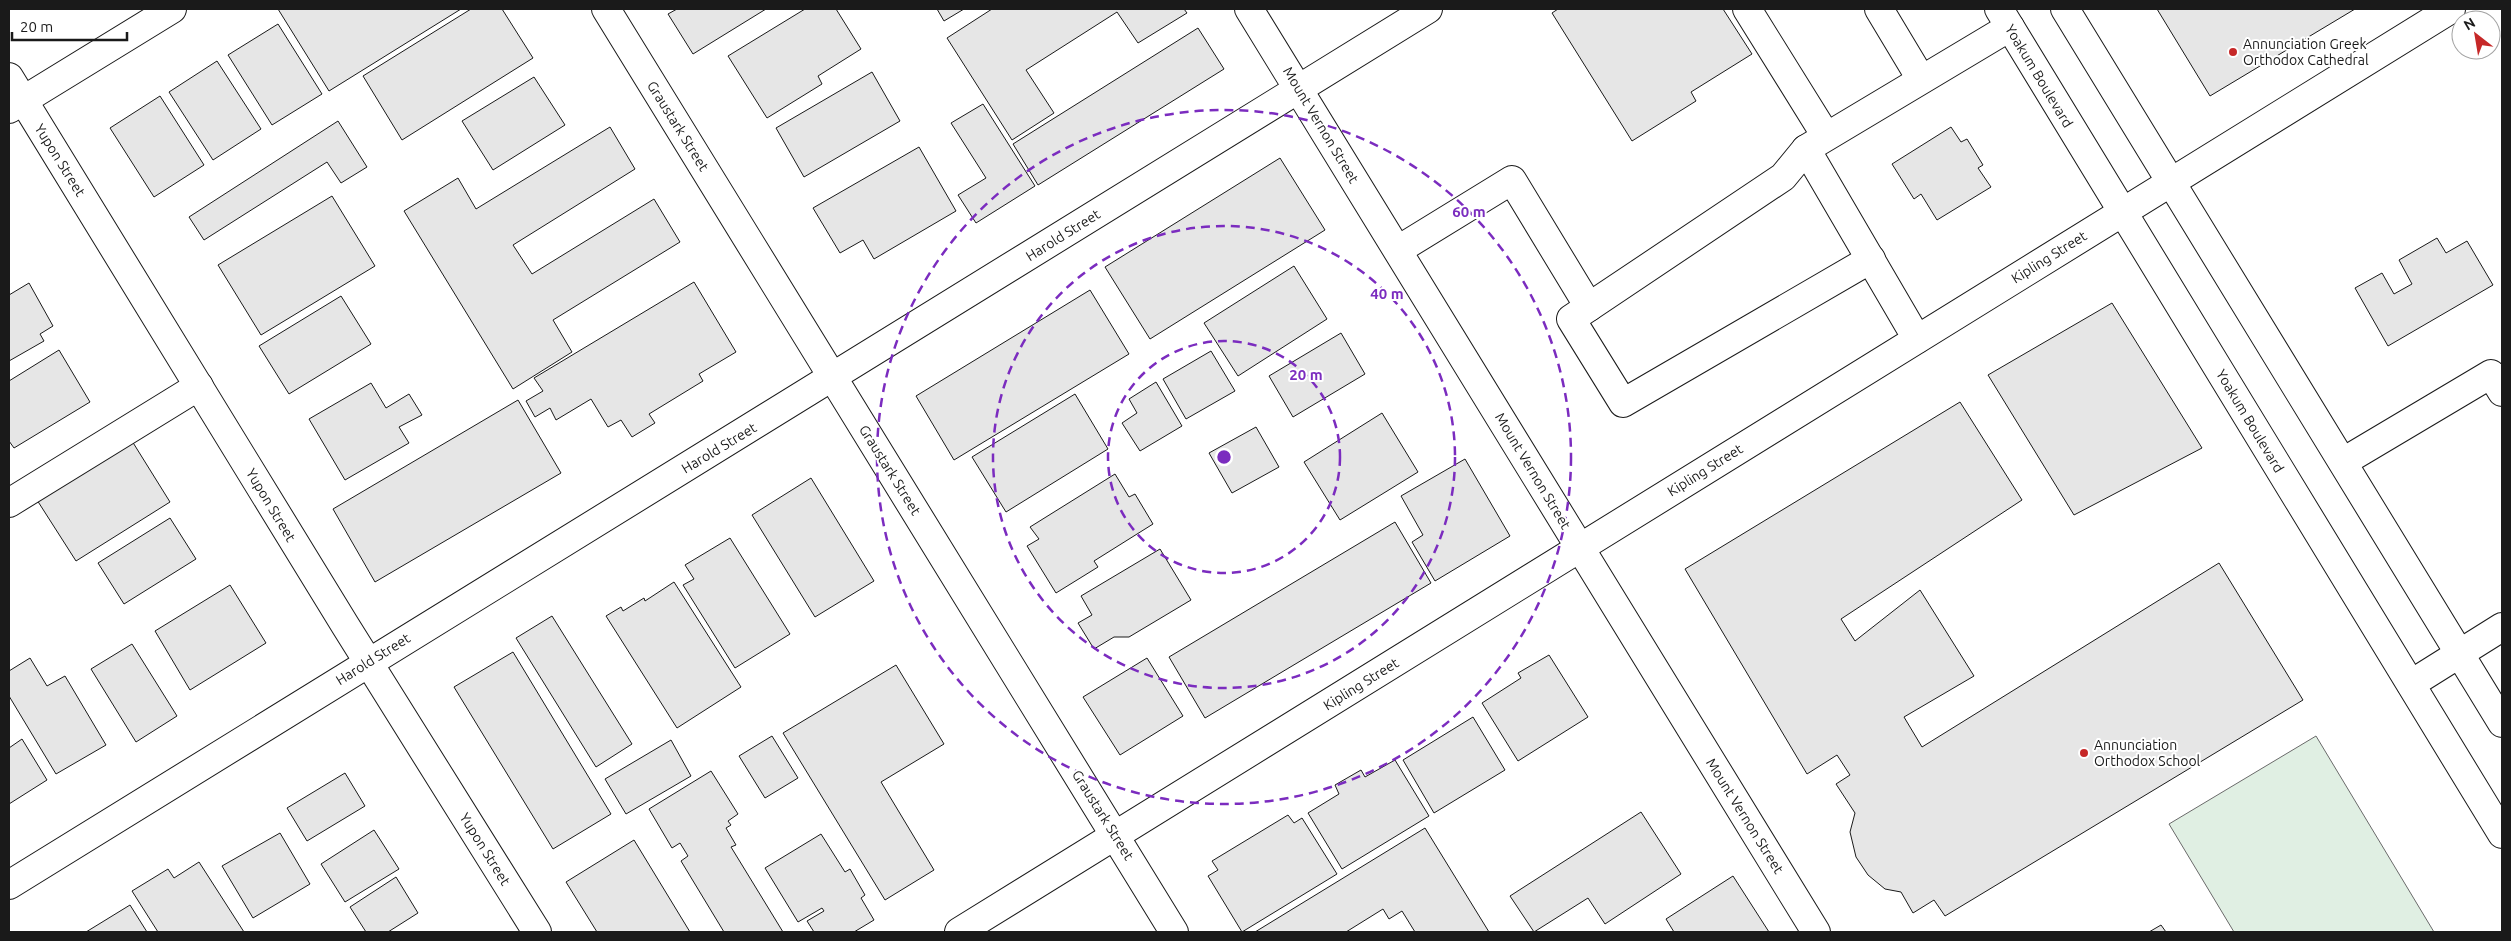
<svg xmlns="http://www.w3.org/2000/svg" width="2511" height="941" viewBox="0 0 2511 941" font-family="Ubuntu,sans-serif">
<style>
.pitch{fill:#e0efe3;stroke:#6a6a6a}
.building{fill:#e6e6e6;stroke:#1a1a1a}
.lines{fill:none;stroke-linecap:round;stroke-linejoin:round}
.minor-casing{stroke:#1a1a1a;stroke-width:30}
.minor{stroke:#fff;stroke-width:28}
.ring{fill:none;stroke:#7b2cbf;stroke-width:2.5;stroke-dasharray:9 6}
.poi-dot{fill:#c62828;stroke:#fff;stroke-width:2}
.labels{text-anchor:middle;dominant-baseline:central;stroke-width:4;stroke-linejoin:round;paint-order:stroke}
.poi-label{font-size:14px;fill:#1a1a1a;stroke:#fff;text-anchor:start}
.street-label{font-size:14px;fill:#1a1a1a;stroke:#fff}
.centre{fill:#7b2cbf;stroke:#fff;stroke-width:2.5}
.ring-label{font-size:15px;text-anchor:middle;font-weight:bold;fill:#7b2cbf;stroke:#fff;stroke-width:4;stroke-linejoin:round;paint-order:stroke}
</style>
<rect width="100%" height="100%" fill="#fff"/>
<path class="pitch" d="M2316 736 2434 932H2234L2169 824Z"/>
<g class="building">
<path d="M278 9H461L329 91Z"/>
<path d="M471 9H502L533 58 402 140 363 76Z"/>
<path d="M677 9H766L693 54 668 14Z"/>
<path d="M805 9H836L861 49 818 76 822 84 767 118 728 56Z"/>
<path d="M937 9H964L944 21Z"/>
<path d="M992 9H1184L1187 13 1138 43 1117 12 1026 70 1054 113 1012 140 947 38Z"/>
<path d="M1558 9H1723L1752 54 1691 92 1696 101 1632 141 1552 13Z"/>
<path d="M2157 9H2355L2210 96Z"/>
<path d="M278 24 322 94 272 125 228 55Z"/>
<path d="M1198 28 1224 69 1038 185 1013 144Z"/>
<path d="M217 61 261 129 213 160 169 92Z"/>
<path d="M872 72 900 121 804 177 776 128Z"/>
<path d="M534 77 565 125 493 170 462 121Z"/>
<path d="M160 96 204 165 154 197 110 128Z"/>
<path d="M983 104 1035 186 976 223 958 195 986 178 951 123Z"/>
<path d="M338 121 367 167 341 183 327 162 204 240 189 217Z"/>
<path d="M610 127 635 169 513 245 532 274 654 199 680 242 553 320 572 352 513 389 404 211 458 178 476 209Z"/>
<path d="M1951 127 1961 142 1967 139 1983 165 1978 168 1991 187 1937 220 1921 194 1914 199 1892 164Z"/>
<path d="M919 147 956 211 874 259 863 240 840 253 813 208Z"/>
<path d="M1280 158 1325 230 1150 339 1105 267Z"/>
<path d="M332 196 375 266 261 335 218 265Z"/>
<path d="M2437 238 2446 253 2467 241 2493 285 2388 346 2355 288 2382 273 2394 294 2412 284 2399 260Z"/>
<path d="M1294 266 1327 319 1238 376 1204 323Z"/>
<path d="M694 282 736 352 699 374 703 381 649 414 655 423 632 437 621 420 608 427 591 399 556 420 550 408 535 417 526 401 543 391 534 378Z"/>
<path d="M29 283 53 326 40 334 44 341 9 361V295Z"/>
<path d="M1090 290 1129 354 954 460 916 396Z"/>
<path d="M341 296 371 344 289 394 259 346Z"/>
<path d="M2112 303 2202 448 2074 515 1988 375Z"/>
<path d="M1341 333 1365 374 1293 417 1269 376Z"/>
<path d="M59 350 90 402 14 448 9 441V381Z"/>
<path d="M1211 351 1235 391 1186 419 1163 379Z"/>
<path d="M1156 382 1182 426 1140 451 1122 423 1137 413 1129 399Z"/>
<path d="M371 383 386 408 409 394 422 415 399 427 409 443 345 480 309 419Z"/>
<path d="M1075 394 1108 449 1006 512 972 457Z"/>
<path d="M518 400 561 473 375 582 333 509Z"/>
<path d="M1960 402 2022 500 1841 619 1855 641 1920 590 1974 676 1904 717 1922 747 2219 563 2303 700 1945 916 1934 900 1913 913 1901 892 1885 889 1868 875 1856 857 1850 832 1855 813 1836 784 1850 775 1837 755 1807 774 1685 569Z"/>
<path d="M1382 413 1418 472 1340 520 1304 462Z"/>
<path d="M1256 427 1279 467 1232 493 1209 453Z"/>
<path d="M132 441 170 502 76 561 37 500Z"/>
<path d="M1465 459 1510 536 1435 581 1412 542 1423 535 1401 496Z"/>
<path d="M1115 474 1129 497 1135 494 1153 524 1094 561 1098 567 1056 593 1027 546 1039 539 1030 527Z"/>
<path d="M811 478 874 581 815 617 752 515Z"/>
<path d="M170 518 196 559 124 604 98 563Z"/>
<path d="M1395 522 1431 583 1205 718 1169 657Z"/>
<path d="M730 538 790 634 735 668 683 585 694 579 685 565Z"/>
<path d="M1160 549 1191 600 1129 637H1114L1094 649 1078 623 1092 615 1081 596Z"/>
<path d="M674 582 741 687 677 728 606 616 621 607 623 611 644 598 645 601Z"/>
<path d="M230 585 266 643 190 690 155 631Z"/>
<path d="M552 616 632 744 596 767 516 638Z"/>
<path d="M132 644 177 716 136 742 91 669Z"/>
<path d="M513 652 611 814 553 849 454 687Z"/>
<path d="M1549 655 1588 717 1518 761 1482 703 1521 678 1518 673Z"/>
<path d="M30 658 47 686 65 676 106 745 56 774 9 696V671Z"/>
<path d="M1147 658 1183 716 1120 755 1083 697Z"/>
<path d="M896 665 944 744 881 782 934 870 885 900 783 733Z"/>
<path d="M1473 717 1505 770 1434 813 1403 760Z"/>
<path d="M772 736 798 778 765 798 739 756Z"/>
<path d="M22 739 47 780 9 804V748Z"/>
<path d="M671 740 691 776 626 814 605 779Z"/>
<path d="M1395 760 1429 816 1342 869 1308 813 1339 794 1335 785 1361 770 1365 777Z"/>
<path d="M711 771 738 814 728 821 731 825 726 828 736 845 731 847 783 932H724L681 861 688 856 680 843 672 848 649 809Z"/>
<path d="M345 773 365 806 307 841 287 808Z"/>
<path d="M1641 812 1681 874 1605 924 1588 898 1534 932 1510 896Z"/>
<path d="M1288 815 1294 823 1302 818 1337 874 1242 932 1208 876 1218 870 1212 861Z"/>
<path d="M1425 828 1489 932H1415L1402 911 1389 919 1383 909 1346 932H1255Z"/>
<path d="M374 830 399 869 345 902 321 864Z"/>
<path d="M280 833 310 884 253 918 222 866Z"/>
<path d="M821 834 845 872 850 869 865 895 861 898 874 920 854 932H814L807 921 824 911 822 908 798 922 765 868Z"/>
<path d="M634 840 690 932H597L566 882Z"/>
<path d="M199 862 244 932H158L132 891 168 869 174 878Z"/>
<path d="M1733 876 1769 932H1674L1666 919Z"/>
<path d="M396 877 418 913 388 932H366L350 907Z"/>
<path d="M130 905 147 932H86Z"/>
<path d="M2161 925 2166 932H2149Z"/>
</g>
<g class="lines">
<g class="minor-casing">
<g id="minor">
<path d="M606 9 1174 932"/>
<path d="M1249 9 1816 932"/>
<path d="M1747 9 1826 136"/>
<path d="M1879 9 1921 79"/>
<path d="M1999 9 2502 834"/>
<path d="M2065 9 2502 723"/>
<path d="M9 77 345 625 537 932"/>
<path d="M9 109 172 9"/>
<path d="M1806 149 1917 339"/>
<path d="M1398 250 1512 180 1589 307"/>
<path d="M1871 259 1623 403 1571 319 1783 177 1806 149 2010 27"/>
<path d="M2343 462 2491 374 2502 392"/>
<path d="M9 503 199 386"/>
<path d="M2411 684 2502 627"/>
<path d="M9 885 1428 9"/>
<path d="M959 932 2451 9"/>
</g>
</g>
<use href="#minor" class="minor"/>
</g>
<g class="ring">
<circle cx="1224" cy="457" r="116"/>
<circle cx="1224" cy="457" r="231"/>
<circle cx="1224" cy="457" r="347"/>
</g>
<g class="poi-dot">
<circle cx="2233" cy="52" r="5"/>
<circle cx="2084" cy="753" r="5"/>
</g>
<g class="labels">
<g class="poi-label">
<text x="2243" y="44">Annunciation Greek<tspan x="2243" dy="16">Orthodox Cathedral</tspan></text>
<text x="2094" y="745">Annunciation<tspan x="2094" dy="16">Orthodox School</tspan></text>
</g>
<g class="street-label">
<text transform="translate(2039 76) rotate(59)">Yoakum Boulevard</text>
<text transform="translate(1321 125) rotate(59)">Mount Vernon Street</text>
<text transform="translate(678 126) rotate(58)">Graustark Street</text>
<text transform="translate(60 160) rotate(58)">Yupon Street</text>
<text transform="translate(1063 235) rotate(-32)">Harold Street</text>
<text transform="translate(2049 257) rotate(-32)">Kipling Street</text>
<text transform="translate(2250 421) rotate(59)">Yoakum Boulevard</text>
<text transform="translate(719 448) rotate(-31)">Harold Street</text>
<text transform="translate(890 470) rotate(58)">Graustark Street</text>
<text transform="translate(1705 470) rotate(-32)">Kipling Street</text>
<text transform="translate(1533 471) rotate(59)">Mount Vernon Street</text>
<text transform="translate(271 505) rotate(59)">Yupon Street</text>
<text transform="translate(373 659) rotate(-32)">Harold Street</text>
<text transform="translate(1361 684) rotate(-32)">Kipling Street</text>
<text transform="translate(1103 815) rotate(58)">Graustark Street</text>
<text transform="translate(1745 816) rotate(58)">Mount Vernon Street</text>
<text transform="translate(485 849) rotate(58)">Yupon Street</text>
</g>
</g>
<circle cx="1224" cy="457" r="8" class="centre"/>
<g class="ring-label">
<text x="1469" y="217">60 m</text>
<text x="1387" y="299">40 m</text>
<text x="1306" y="380">20 m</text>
</g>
<rect width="2511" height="941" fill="none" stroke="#1a1a1a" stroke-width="20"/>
<g transform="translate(2476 35) rotate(329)"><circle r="24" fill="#ffffff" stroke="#a3a3a3"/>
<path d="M0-4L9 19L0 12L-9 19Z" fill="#c62828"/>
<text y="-8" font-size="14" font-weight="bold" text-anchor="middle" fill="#1a1a1a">N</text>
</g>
<path d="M12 32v8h115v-8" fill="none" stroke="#1a1a1a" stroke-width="2.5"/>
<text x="20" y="32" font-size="15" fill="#1a1a1a" stroke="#ffffff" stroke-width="4" paint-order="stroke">20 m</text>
</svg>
